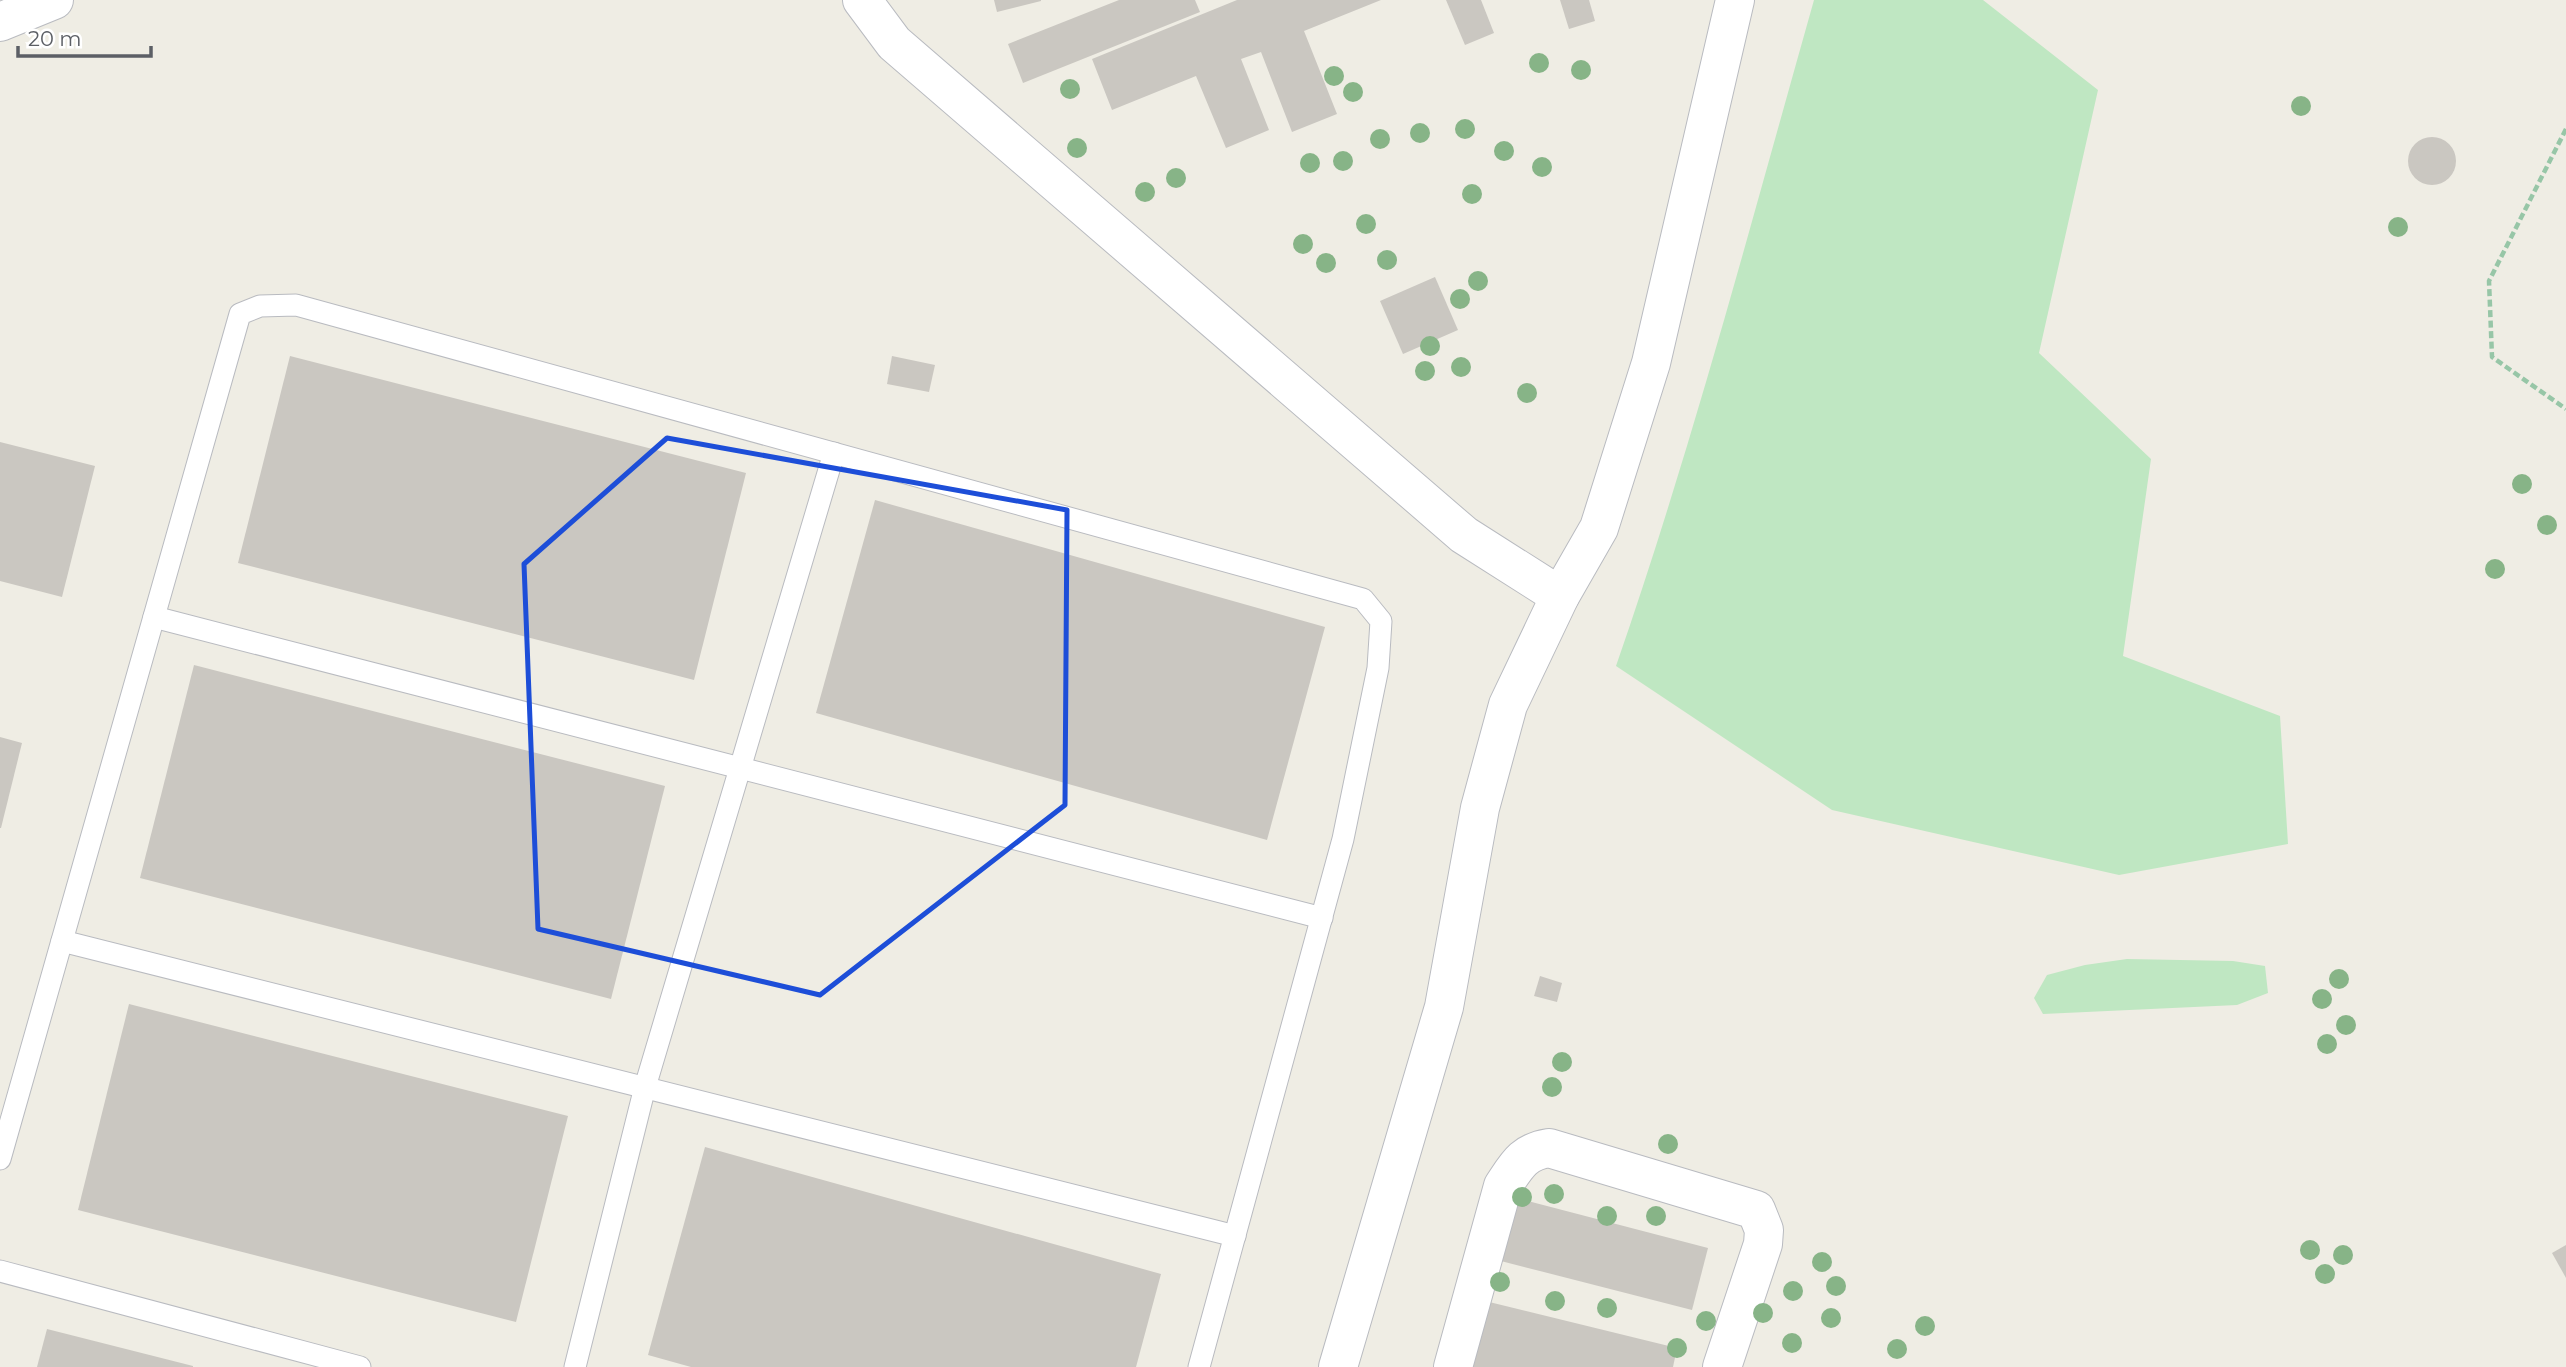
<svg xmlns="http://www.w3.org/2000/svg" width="2566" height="1367" viewBox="0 0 2566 1367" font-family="Montserrat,sans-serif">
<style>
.green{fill:#bfe7c2}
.building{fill:#cac7c1}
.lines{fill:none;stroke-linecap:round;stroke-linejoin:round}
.service-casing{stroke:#b9bbc0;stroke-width:23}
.minor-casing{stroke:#b9bbc0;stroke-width:40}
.path{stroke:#97c6a7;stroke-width:4.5;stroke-dasharray:7 3.5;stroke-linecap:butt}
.service{stroke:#fff;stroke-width:21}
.minor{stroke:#fff;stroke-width:38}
.tree{fill:#87b487}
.marked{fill:none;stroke:#1d4ed8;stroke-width:5;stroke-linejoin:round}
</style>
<rect width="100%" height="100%" fill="#efede4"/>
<g class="green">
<path d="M1814 0H1983L2098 90 2039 353 2151 459 2123 656 2280 716 2288 844 2119 875 1832 810 1616 666C1692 447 1751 223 1814 0Z"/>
<path d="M2127 959 2233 961 2265 966 2268 993 2237 1005 2043 1014 2034 998 2047 975 2085 965Z"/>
</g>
<g class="building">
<path d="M994 0H1041V1L997 12Z"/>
<path d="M1119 0H1195L1200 12 1023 83 1008 44Z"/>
<path d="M1237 0H1381L1304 31 1337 114 1292 132 1261 52 1241 59 1269 130 1226 148 1196 76 1112 110 1092 59Z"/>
<path d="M1446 0H1481L1494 33 1465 45Z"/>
<path d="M1560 0H1589L1595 21 1569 29Z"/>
<circle cx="2432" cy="161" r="24"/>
<path d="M1435 277 1458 330 1403 354 1380 301Z"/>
<path d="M290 356 746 473 694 680 238 563Z"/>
<path d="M892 356 935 365 929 392 887 384Z"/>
<path d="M0 442 95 466 62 597 0 581Z"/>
<path d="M875 500 1325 627 1267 840 816 713Z"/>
<path d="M194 665 665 786 611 999 140 878Z"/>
<path d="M0 737 22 743 1 828H0Z"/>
<path d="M1540 976 1562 983 1557 1002 1534 996Z"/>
<path d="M129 1004 568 1116 516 1322 78 1210Z"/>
<path d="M705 1147 1161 1274 1136 1367H691L648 1355Z"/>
<path d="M1513 1197 1708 1248 1692 1310 1497 1260Z"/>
<path d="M2566 1245V1278L2552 1253Z"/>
<path d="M1481 1300 1677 1348 1673 1367H1465Z"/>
<path d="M47 1329 193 1366V1367H37Z"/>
</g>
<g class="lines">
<g class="service-casing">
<g id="service">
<path d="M154 617 1322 918"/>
<path d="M62 941 1235 1236"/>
<path d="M0 1159 240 314 260 306 296 305 1363 599 1381 621 1378 668 1343 839 1199 1367"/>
<path d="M0 1271 360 1367"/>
<path d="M575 1367 645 1087 834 453"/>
</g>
</g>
<g class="minor-casing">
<g id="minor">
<path d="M862 0 894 43 1464 535 1560 596"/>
<path d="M0 22 54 0"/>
<path d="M1338 1367 1444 1007 1480 808 1508 705 1560 596 1599 528 1651 363 1735 0"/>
<path d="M1453 1367 1503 1186C1517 1165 1523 1152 1549 1148L1756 1210 1764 1230 1763 1244 1722 1367"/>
</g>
</g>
<path class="path" d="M2566 129 2489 281 2492 357 2566 409"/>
<use href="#service" class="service"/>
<use href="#minor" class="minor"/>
</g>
<g class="tree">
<circle cx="1539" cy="63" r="10"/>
<circle cx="1581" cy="70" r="10"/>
<circle cx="1334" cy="76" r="10"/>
<circle cx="1070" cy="89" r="10"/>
<circle cx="1353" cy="92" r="10"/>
<circle cx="2301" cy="106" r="10"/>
<circle cx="1465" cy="129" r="10"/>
<circle cx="1420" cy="133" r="10"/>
<circle cx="1380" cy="139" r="10"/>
<circle cx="1077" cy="148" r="10"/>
<circle cx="1504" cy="151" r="10"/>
<circle cx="1343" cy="161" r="10"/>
<circle cx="1310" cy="163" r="10"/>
<circle cx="1542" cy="167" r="10"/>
<circle cx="1176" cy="178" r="10"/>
<circle cx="1145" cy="192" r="10"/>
<circle cx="1472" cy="194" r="10"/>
<circle cx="1366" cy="224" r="10"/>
<circle cx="2398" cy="227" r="10"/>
<circle cx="1303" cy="244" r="10"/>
<circle cx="1387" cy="260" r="10"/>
<circle cx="1326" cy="263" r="10"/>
<circle cx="1478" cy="281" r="10"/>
<circle cx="1460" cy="299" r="10"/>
<circle cx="1430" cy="346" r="10"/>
<circle cx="1461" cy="367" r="10"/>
<circle cx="1425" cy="371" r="10"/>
<circle cx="1527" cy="393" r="10"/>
<circle cx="2522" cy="484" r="10"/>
<circle cx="2547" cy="525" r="10"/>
<circle cx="2495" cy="569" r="10"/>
<circle cx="2339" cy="979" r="10"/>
<circle cx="2322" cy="999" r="10"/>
<circle cx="2346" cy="1025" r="10"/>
<circle cx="2327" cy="1044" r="10"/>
<circle cx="1562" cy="1062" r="10"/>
<circle cx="1552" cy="1087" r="10"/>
<circle cx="1668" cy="1144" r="10"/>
<circle cx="1554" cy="1194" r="10"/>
<circle cx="1522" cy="1197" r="10"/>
<circle cx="1607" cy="1216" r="10"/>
<circle cx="1656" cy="1216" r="10"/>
<circle cx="2310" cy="1250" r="10"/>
<circle cx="2343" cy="1255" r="10"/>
<circle cx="1822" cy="1262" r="10"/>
<circle cx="2325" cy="1274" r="10"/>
<circle cx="1500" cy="1282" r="10"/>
<circle cx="1836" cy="1286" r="10"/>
<circle cx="1793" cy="1291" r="10"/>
<circle cx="1555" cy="1301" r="10"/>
<circle cx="1607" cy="1308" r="10"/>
<circle cx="1763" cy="1313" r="10"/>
<circle cx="1831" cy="1318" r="10"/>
<circle cx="1706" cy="1321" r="10"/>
<circle cx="1925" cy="1326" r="10"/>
<circle cx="1792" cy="1343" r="10"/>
<circle cx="1677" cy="1348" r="10"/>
<circle cx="1897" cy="1349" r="10"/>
</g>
<path class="marked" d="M667 438 1067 510 1065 805 820 995 538 929 524 564Z"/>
<path d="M18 46v10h133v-10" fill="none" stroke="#5c5f65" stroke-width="3.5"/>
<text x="28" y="46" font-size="21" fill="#5c5f65" stroke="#ffffff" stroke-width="5" paint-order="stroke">20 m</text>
</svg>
